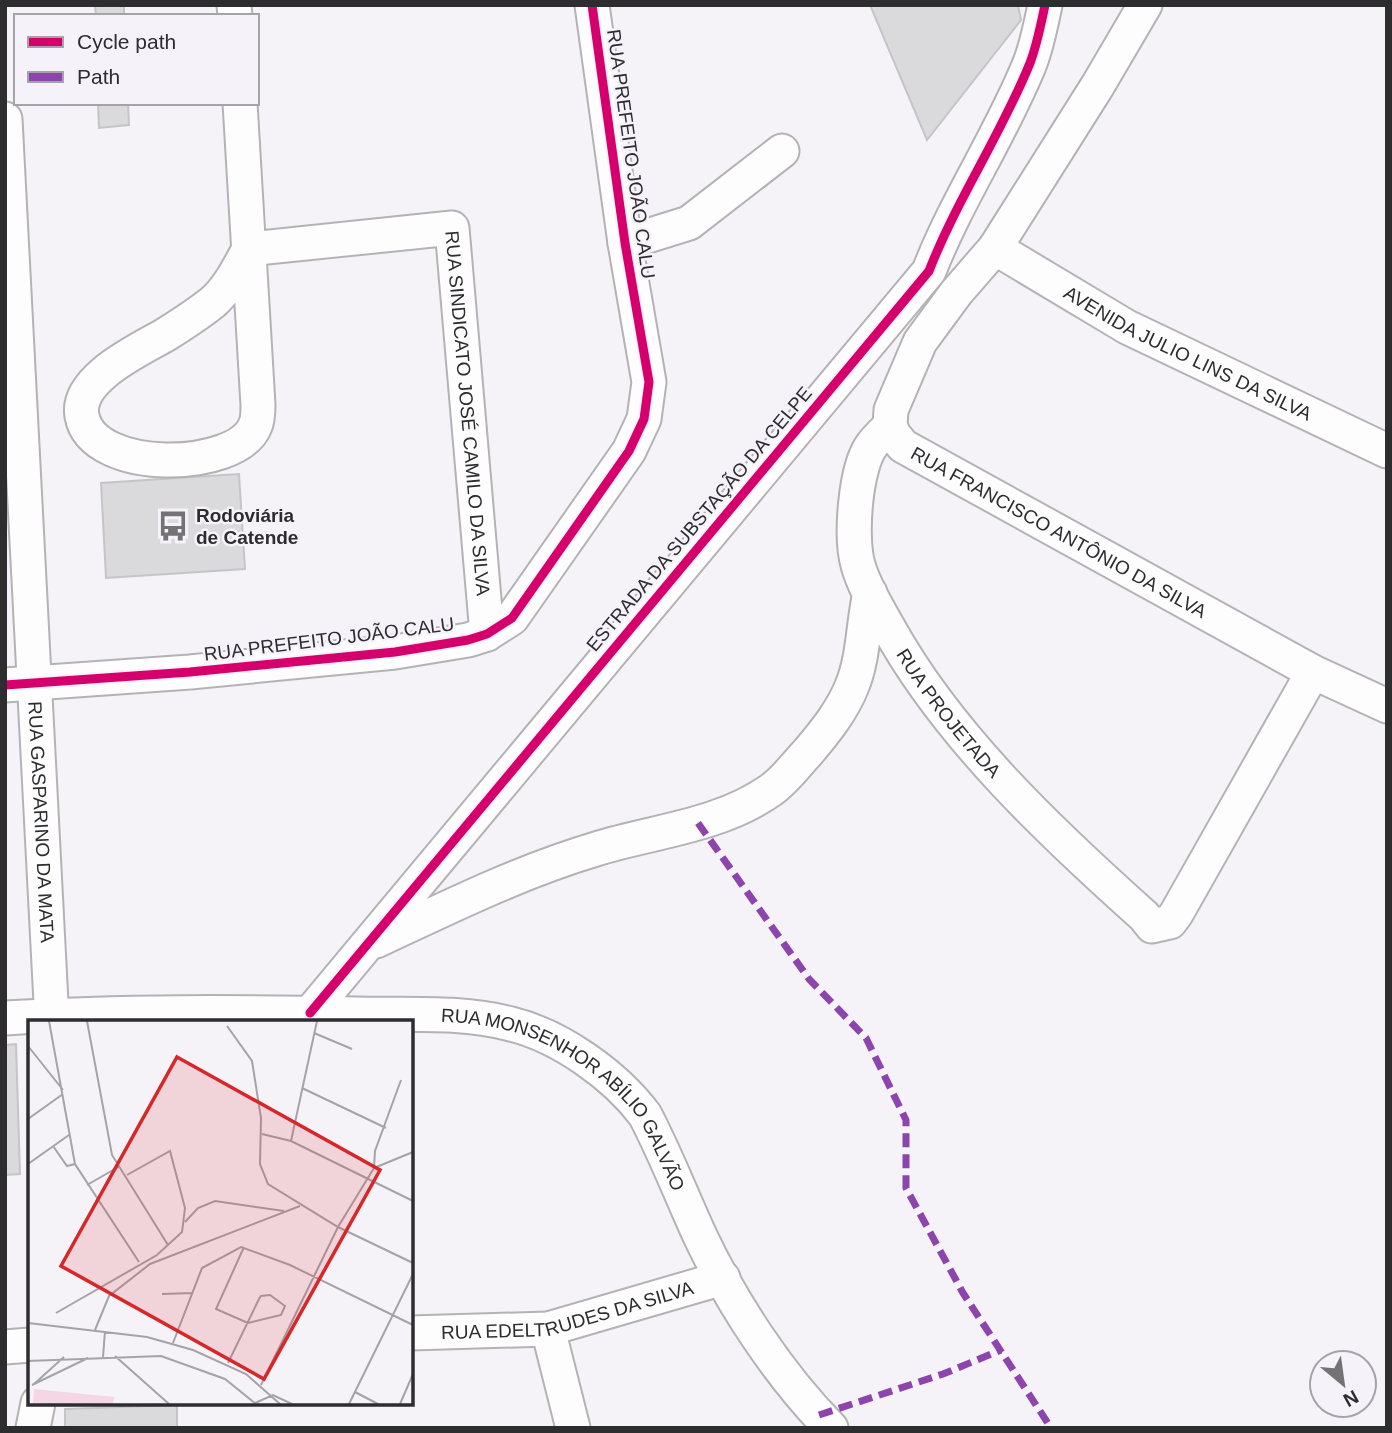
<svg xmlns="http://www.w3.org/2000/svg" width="1392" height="1433" viewBox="0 0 1392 1433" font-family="Helvetica,sans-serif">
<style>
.building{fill:#dad9dc;stroke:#c5c4c8;stroke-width:2}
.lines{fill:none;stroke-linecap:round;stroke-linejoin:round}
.minor-casing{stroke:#b4b2b5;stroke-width:37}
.minor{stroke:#fefdfe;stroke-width:33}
.quiet{stroke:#8e44ad;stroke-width:7;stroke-dasharray:14 7;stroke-linecap:butt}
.cycleway-casing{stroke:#f5f2f9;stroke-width:13}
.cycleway{stroke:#d6006c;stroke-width:9}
.labels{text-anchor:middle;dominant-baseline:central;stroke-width:5;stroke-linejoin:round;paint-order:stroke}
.street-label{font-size:19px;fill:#2d2c2f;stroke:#f5f2f9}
.poi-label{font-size:19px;font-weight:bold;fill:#2d2c2f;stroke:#f5f2f9;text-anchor:start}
.inset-road{fill:none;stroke:#a5a3a8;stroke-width:2}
.view{fill:#d62828;fill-opacity:0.15;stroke:#d62828;stroke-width:3.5}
.inset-edge{fill:none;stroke:#2d2c2f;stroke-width:3.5}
</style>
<rect width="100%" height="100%" fill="#f5f3f8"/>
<g class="building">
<path d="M124 5V16H96L95 6Z"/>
<path d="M870 5H1018L1021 20 927 140Z"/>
<path d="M98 103H128L129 125 99 128Z"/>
<path d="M239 474 245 569 106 578 101 483Z"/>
<path d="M16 1044 20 1174 5 1175V1045Z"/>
<path d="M177 1405V1428H65V1409Z"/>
</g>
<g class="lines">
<g class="minor-casing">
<g id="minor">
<path d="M234 5 235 16"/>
<path id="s1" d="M1145 5 1098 85 995 248 956 293 920 342 891 410 890 426 894 435 903 446 1313 672 1387 706"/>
<path d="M240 103 258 405C258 411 258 420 255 426 237 471 93 475 82 416 75 379 139 350 165 335 181 325 198 314 213 302 229 288 239 267 249 249"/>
<path id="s2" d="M5 119 52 1022"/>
<path d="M625 243 689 223 782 151"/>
<path id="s3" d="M995 248 1127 327 1387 451"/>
<path id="s4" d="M249 249 452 228 487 634"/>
<path id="s5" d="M890 426C884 432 877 438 872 445 855 467 850 538 858 565 864 587 877 607 888 627 948 736 1051 833 1144 916L1152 926 1170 922 1176 914 1313 672"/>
<path d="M5 685 190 672 395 652 468 640 487 634 512 618 629 451 644 419 649 382 625 243 592 5"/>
<path d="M376 941C449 907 519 872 596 849 654 831 720 826 771 790 785 780 796 765 808 752 825 732 842 711 852 686 864 657 863 623 870 593"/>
<path d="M310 1013 929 271C957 199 1001 135 1030 63 1037 45 1041 24 1045 5"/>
<path id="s6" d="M5 1018C122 1011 240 1012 357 1014 408 1015 462 1011 511 1024 560 1036 615 1075 645 1115 666 1155 682 1197 701 1238 733 1305 779 1375 831 1428"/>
<path d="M548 1329 573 1428"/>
<path id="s7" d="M411 1333 548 1329 723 1278"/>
<path d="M5 1347 30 1345"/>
<path d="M33 1428 38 1403"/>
</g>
</g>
<use href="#minor" class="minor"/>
<g class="quiet">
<path d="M698 823 809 979 866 1038 906 1120V1188L963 1293 1051 1428"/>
<path d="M819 1415 943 1374 1001 1350"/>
</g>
<g class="cycleway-casing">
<g id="cycleway">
<path d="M5 685 190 672 395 652 468 640 487 634 512 618 629 451 644 419 649 382 625 243 592 5"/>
<path d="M310 1013 929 271C957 199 1001 135 1030 63 1037 45 1041 24 1045 5"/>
</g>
</g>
<use href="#cycleway" class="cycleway"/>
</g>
<defs>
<g id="bus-bare" transform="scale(2.415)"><path d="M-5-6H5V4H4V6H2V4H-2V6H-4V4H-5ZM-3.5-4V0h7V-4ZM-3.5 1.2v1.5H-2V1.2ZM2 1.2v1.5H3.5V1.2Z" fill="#737275" stroke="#f5f2f9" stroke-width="2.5" paint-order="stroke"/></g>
</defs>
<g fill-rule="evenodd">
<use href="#bus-bare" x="173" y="526"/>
</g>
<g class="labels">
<g class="street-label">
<text transform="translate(631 154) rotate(82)">RUA PREFEITO JOÃO CALU</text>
<text stroke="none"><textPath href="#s3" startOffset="220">AVENIDA JULIO LINS DA SILVA</textPath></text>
<text stroke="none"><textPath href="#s4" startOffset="390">RUA SINDICATO JOSÉ CAMILO DA SILVA</textPath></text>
<text transform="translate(699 519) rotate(-50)">ESTRADA DA SUBSTAÇÃO DA CELPE</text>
<text stroke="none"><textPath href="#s1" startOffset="698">RUA FRANCISCO ANTÔNIO DA SILVA</textPath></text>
<text transform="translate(329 639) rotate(-7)">RUA PREFEITO JOÃO CALU</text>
<text stroke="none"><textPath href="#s5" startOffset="324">RUA PROJETADA</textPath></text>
<text stroke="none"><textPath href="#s2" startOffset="704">RUA GASPARINO DA MATA</textPath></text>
<text stroke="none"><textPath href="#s6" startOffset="595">RUA MONSENHOR ABÍLIO GALVÃO</textPath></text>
<text stroke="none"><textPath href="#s7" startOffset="159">RUA EDELTRUDES DA SILVA</textPath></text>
</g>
<g class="poi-label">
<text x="196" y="515">Rodoviária<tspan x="196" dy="22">de Catende</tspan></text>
</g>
</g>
<g transform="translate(28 1020)">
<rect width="385" height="385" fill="#f5f3f8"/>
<path d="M6 369 86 377 85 384H5Z" fill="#f4d6e4"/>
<path class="inset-road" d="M21 1 47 144 111 242M59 1 84 135 140 225M199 6 224 41 233 98 232 144 240 164 310 207 385 243M286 13 324 29M0 26 35 70M274 68 358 108M0 99 35 74M234 114 263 121 385 181M263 121 289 1M25 126 39 146 47 144M0 144 41 115M346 148 385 132M59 165 92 146M157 202 170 188 187 181 256 191M216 227 188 289 220 303M134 274 164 273M28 293 129 235 154 212 157 188 142 131 99 155M0 303 119 317 165 330 218 354 252 384M67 310 81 276 122 244 272 186M145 323 174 248 213 227 262 245 385 305M87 336 141 384M75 337 77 311M0 341 133 336 197 359 228 384M200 343 231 279 233 276 242 275 257 286 253 295 220 303M6 364 36 337M4 365 60 338M233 365 310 207 346 148 347 131 373 60M327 372 350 384M227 383 245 375 264 384M321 384 385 254M372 384 385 354"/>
<path class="view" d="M149 37 352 150 236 359 33 246Z"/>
<rect width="385" height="385" class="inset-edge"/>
</g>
<rect width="1392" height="1433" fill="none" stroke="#2d2c2f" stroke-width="14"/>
<rect x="14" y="14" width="245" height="91" fill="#f5f2f9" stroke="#a5a3a8" stroke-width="2"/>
<rect x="28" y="37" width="35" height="10" fill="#d6006c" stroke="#a5a3a8" stroke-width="2"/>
<text x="77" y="49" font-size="21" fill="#2d2c2f">Cycle path</text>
<rect x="28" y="72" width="35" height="10" fill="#8e44ad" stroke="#a5a3a8" stroke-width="2"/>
<text x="77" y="84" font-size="21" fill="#2d2c2f">Path</text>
<g transform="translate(1343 1384) rotate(151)"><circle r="33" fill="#f5f2f9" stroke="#a5a3a8" stroke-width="2"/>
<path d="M0-5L12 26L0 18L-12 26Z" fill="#737275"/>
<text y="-10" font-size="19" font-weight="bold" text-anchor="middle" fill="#2d2c2f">N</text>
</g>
</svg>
